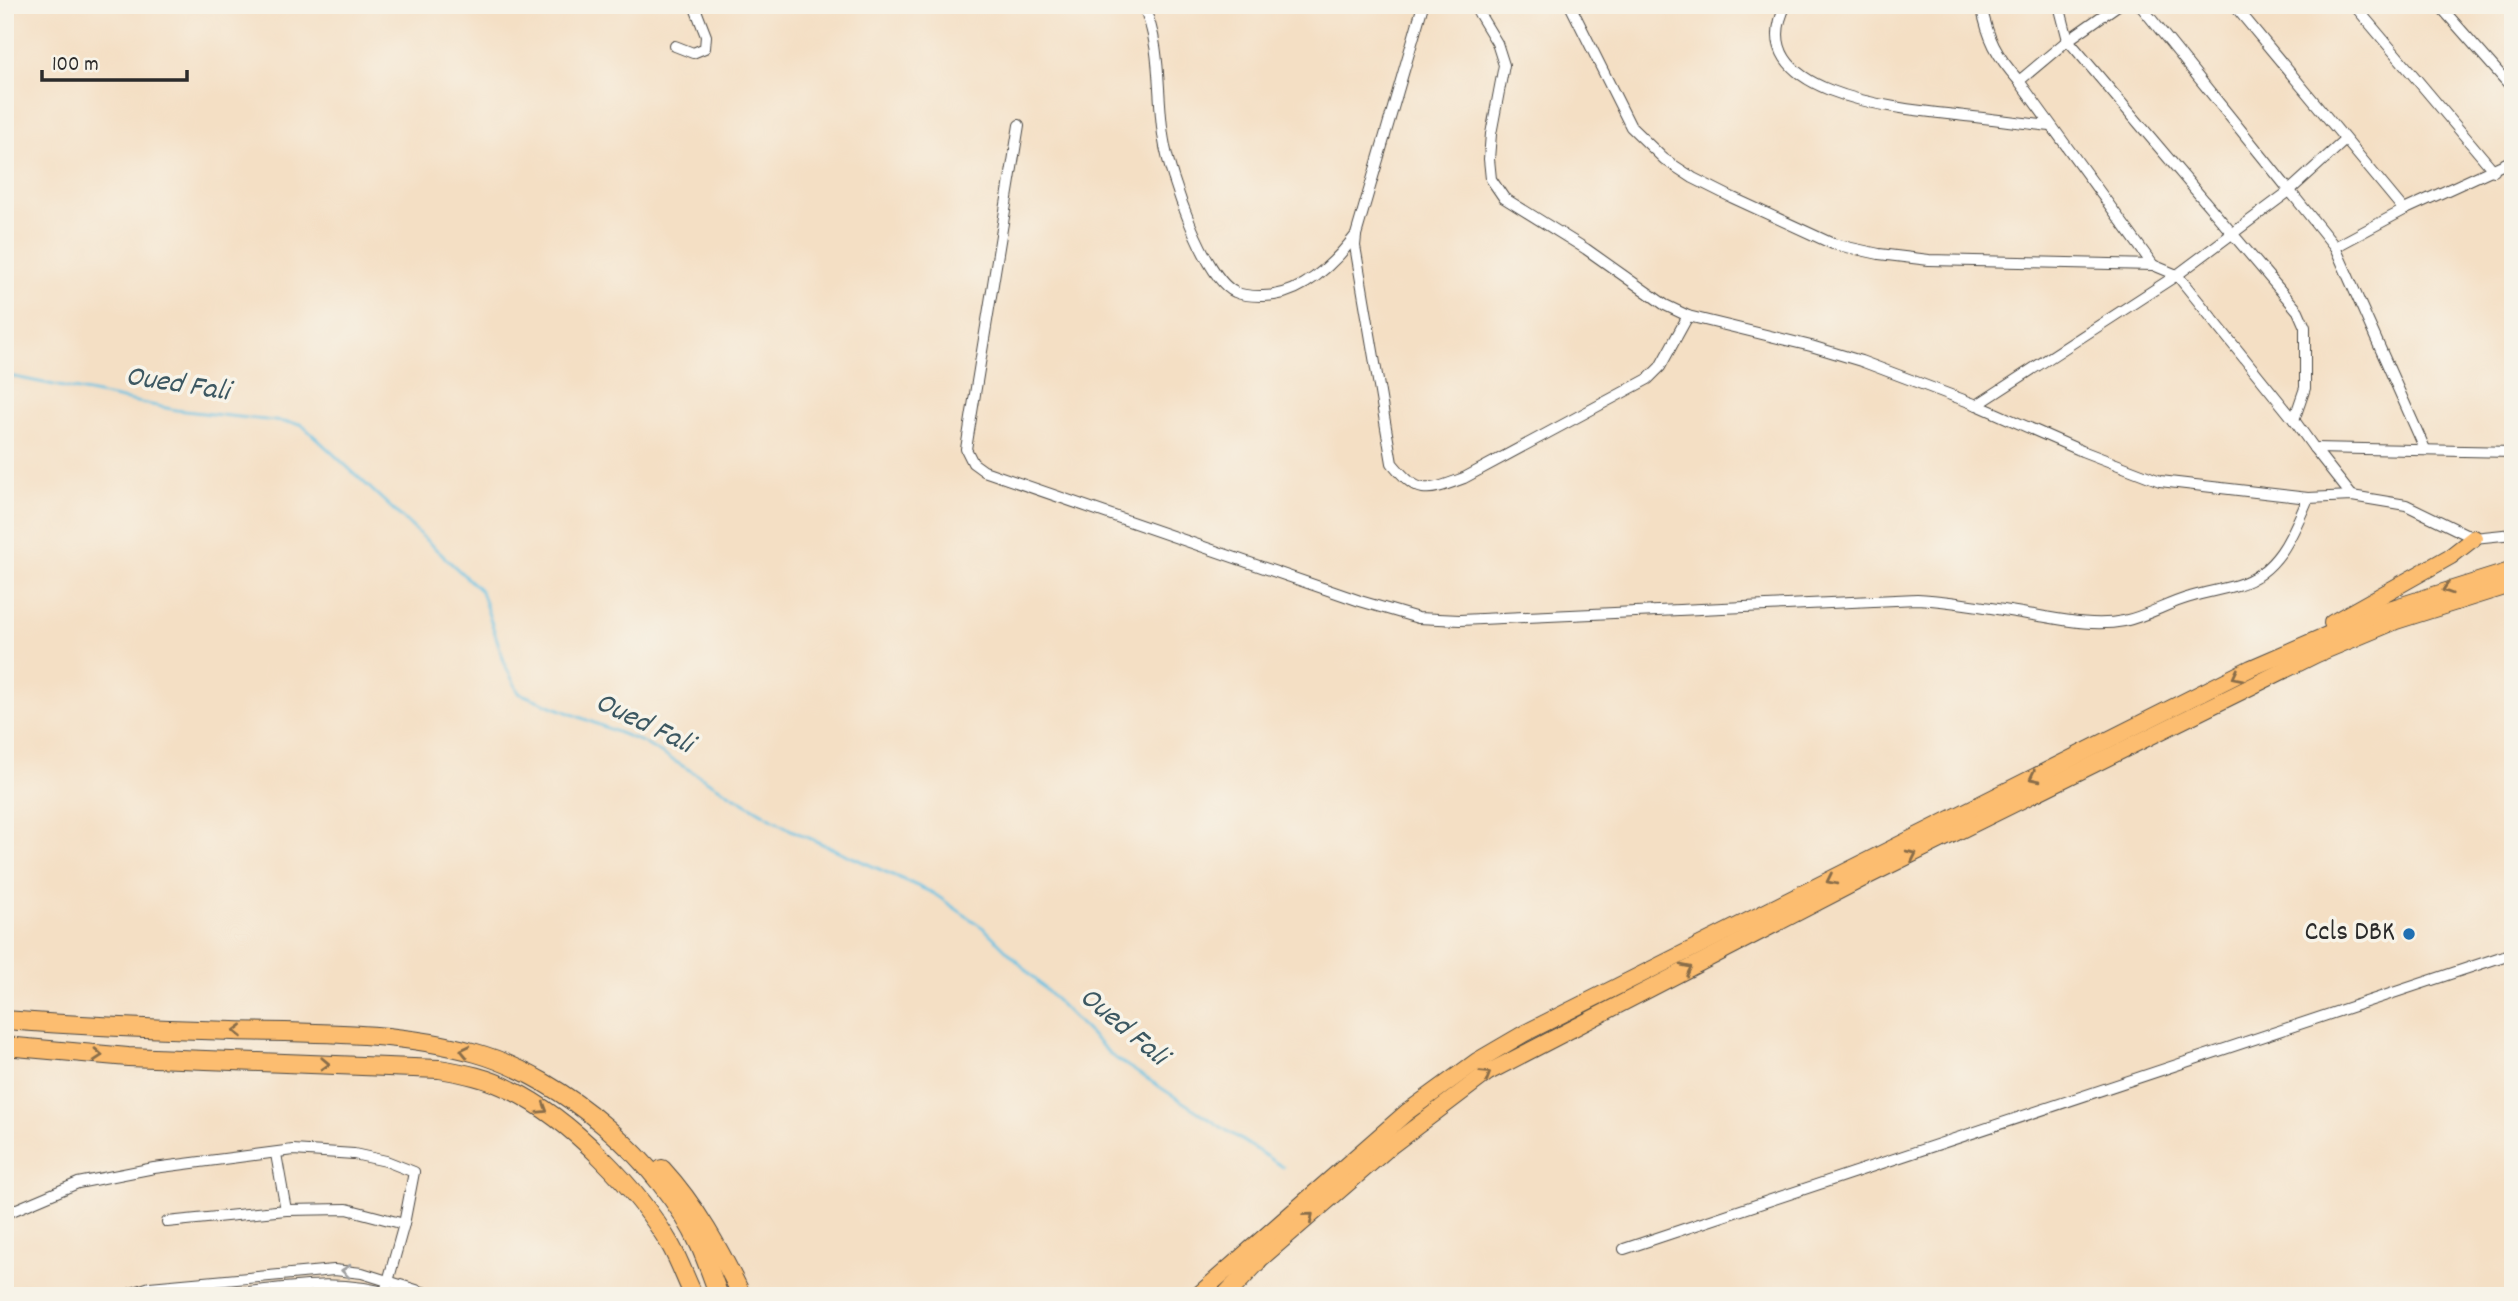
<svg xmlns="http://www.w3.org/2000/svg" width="2518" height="1301" viewBox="0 0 2518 1301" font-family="Dekko,sans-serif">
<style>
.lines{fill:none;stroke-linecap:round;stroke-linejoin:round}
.stream{stroke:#65c0e3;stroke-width:2.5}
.minor-casing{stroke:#494642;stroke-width:12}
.trunk-casing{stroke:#494642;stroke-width:18}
.motorway-casing{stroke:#494642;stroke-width:20}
.minor{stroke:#fff;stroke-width:10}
.trunk{stroke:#fcbd6f;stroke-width:16}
.motorway{stroke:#fcbd6f;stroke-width:18}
.oneway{stroke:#896d4a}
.oneway2{stroke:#a0a0a0}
.poi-dot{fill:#1f6fb2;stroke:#f7f3e8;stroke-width:2.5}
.labels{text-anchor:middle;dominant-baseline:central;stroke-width:7;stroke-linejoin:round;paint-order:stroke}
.poi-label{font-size:28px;fill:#2b2b2b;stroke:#f7f3e8;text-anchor:end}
.water-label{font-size:30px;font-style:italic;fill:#3c5862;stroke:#f7f3e8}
</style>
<rect width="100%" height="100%" fill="#f7f3e8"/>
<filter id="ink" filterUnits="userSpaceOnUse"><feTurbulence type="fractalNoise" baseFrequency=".0143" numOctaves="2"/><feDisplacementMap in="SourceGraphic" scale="14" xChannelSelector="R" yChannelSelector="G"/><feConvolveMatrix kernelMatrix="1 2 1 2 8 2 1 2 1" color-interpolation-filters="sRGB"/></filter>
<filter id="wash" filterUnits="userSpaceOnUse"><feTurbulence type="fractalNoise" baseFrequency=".00686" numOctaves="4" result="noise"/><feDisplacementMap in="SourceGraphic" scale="28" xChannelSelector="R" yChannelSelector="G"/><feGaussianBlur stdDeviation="1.57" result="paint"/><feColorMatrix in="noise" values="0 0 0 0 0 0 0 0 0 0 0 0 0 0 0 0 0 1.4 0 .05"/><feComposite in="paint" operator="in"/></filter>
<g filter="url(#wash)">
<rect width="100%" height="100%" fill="#f4dfc4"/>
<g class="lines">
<path class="stream" d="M5 375 176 410 301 424 481 591 506 667 519 693 642 742 791 830 933 893 985 929 1112 1056 1283 1167"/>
</g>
</g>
<g filter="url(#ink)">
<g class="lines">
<g class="minor-casing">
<g id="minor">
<path d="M1143 5C1163 48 1156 96 1164 141 1169 174 1205 279 1235 292 1243 296 1253 296 1261 296 1301 297 1333 265 1356 235L1423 5"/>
<path d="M1474 5 1497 43 1504 65 1491 134 1489 159 1491 179 1504 198 1586 249 1665 305 1688 316 1811 346 1861 361 1977 405 2082 451 2160 481 2308 498 2352 496 2406 505 2474 538 2513 534"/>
<path d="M1570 5 1631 127 1664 159 1693 178 1731 197 1833 244 1879 254 1929 260 2153 265"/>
<path d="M1786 5C1739 98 1912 110 1965 116 1994 119 2022 123 2051 126"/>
<path d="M1981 5C1988 39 1996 55 2019 81L2153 265 2177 275 2294 420 2314 448 2352 496"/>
<path d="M2059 5 2068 40 2298 311 2305 327V388L2294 420"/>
<path d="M2140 5 2335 247 2404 210 2513 160"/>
<path d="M2234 5 2404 210"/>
<path d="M2354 5 2494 171"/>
<path d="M2439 5 2513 89"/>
<path d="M675 46 693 53 705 48 706 36 694 5"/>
<path d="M2019 81 2068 40 2118 5"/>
<path d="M1019 125 966 449 973 463 984 471 1360 601 1418 618 1460 620 1917 599C1956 601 1995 609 2034 615 2063 620 2095 627 2124 621 2147 616 2168 603 2190 597 2205 592 2221 590 2237 585 2278 573 2293 534 2308 498"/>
<path d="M1356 236 1355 246 1392 463C1419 496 1426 492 1464 478L1648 379 1660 367 1688 316"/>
<path d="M2335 247 2425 449"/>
<path d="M1977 405 2177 275 2288 192 2344 141"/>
<path d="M2314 448 2513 452"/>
<path d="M286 1210 347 1209 404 1224"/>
<path d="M5 1214 78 1183 154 1168 293 1150 354 1154 386 1161 414 1172 404 1224 384 1296"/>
<path d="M167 1222 286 1210 276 1154"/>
<path d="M1624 1249 2513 953"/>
<path d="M123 1296 150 1287 334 1270 362 1273 435 1296"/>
<path d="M216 1296C277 1289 338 1276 397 1296"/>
</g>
</g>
<g class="trunk-casing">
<g id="trunk">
<path d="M2332 623 2451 556 2474 538"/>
<path d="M1257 1262 1392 1145 1487 1073 1866 877 2317 654 2396 621 2513 584"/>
<path d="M1197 1296 1407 1112 1477 1061 1525 1033 2251 668 2380 612 2513 570"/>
</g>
</g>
<g class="motorway-casing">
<g id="motorway">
<path d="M5 1020C81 1026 157 1029 233 1031 314 1033 398 1031 476 1053 564 1078 662 1163 700 1246 707 1262 713 1279 719 1296"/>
<path d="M5 1046 128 1057 439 1069C464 1073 488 1078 511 1090 571 1119 638 1189 671 1246 680 1262 686 1280 694 1296"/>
<path d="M662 1169C696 1206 720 1250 742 1296"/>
<path d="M1225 1296 1257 1262"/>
</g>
</g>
<use href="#minor" class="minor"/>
<use href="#trunk" class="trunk"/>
<use href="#motorway" class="motorway"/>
</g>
<defs><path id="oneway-chevron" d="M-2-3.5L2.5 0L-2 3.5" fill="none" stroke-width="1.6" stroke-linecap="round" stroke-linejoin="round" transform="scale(1.75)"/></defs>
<g class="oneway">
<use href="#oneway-chevron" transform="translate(2447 589) rotate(162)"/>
<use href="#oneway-chevron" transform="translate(2237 676) rotate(153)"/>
<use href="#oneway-chevron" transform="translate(2034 777) rotate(153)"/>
<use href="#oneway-chevron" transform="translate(1912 855) rotate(-26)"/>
<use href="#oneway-chevron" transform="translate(1831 880) rotate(154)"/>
<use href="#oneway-chevron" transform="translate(1687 969) rotate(-27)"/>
<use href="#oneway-chevron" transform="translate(238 1031) rotate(-179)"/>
<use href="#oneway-chevron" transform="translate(465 1051) rotate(-167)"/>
<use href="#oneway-chevron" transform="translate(98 1055) rotate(4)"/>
<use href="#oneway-chevron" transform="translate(325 1064) rotate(2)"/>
<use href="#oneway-chevron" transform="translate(1486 1075) rotate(-32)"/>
<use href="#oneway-chevron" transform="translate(543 1109) rotate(32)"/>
<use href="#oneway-chevron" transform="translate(1309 1217) rotate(-41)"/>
</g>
<use class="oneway2" href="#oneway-chevron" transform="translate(346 1271) rotate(-174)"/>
</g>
<circle class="poi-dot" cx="2409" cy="934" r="7"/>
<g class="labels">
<g class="poi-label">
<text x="2395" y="934">Ccls DBK</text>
</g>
<g class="water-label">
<text transform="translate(177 386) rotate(9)">Oued Fali</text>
<text transform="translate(643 725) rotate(26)">Oued Fali</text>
<text transform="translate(1122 1028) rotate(40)">Oued Fali</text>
</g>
</g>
<rect width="2518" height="1301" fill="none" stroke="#f7f3e8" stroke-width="28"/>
<path d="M42 70v10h145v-10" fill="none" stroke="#2b2b2b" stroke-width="3.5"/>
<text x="52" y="70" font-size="21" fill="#2b2b2b" stroke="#f7f3e8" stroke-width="5" paint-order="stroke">100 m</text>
</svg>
